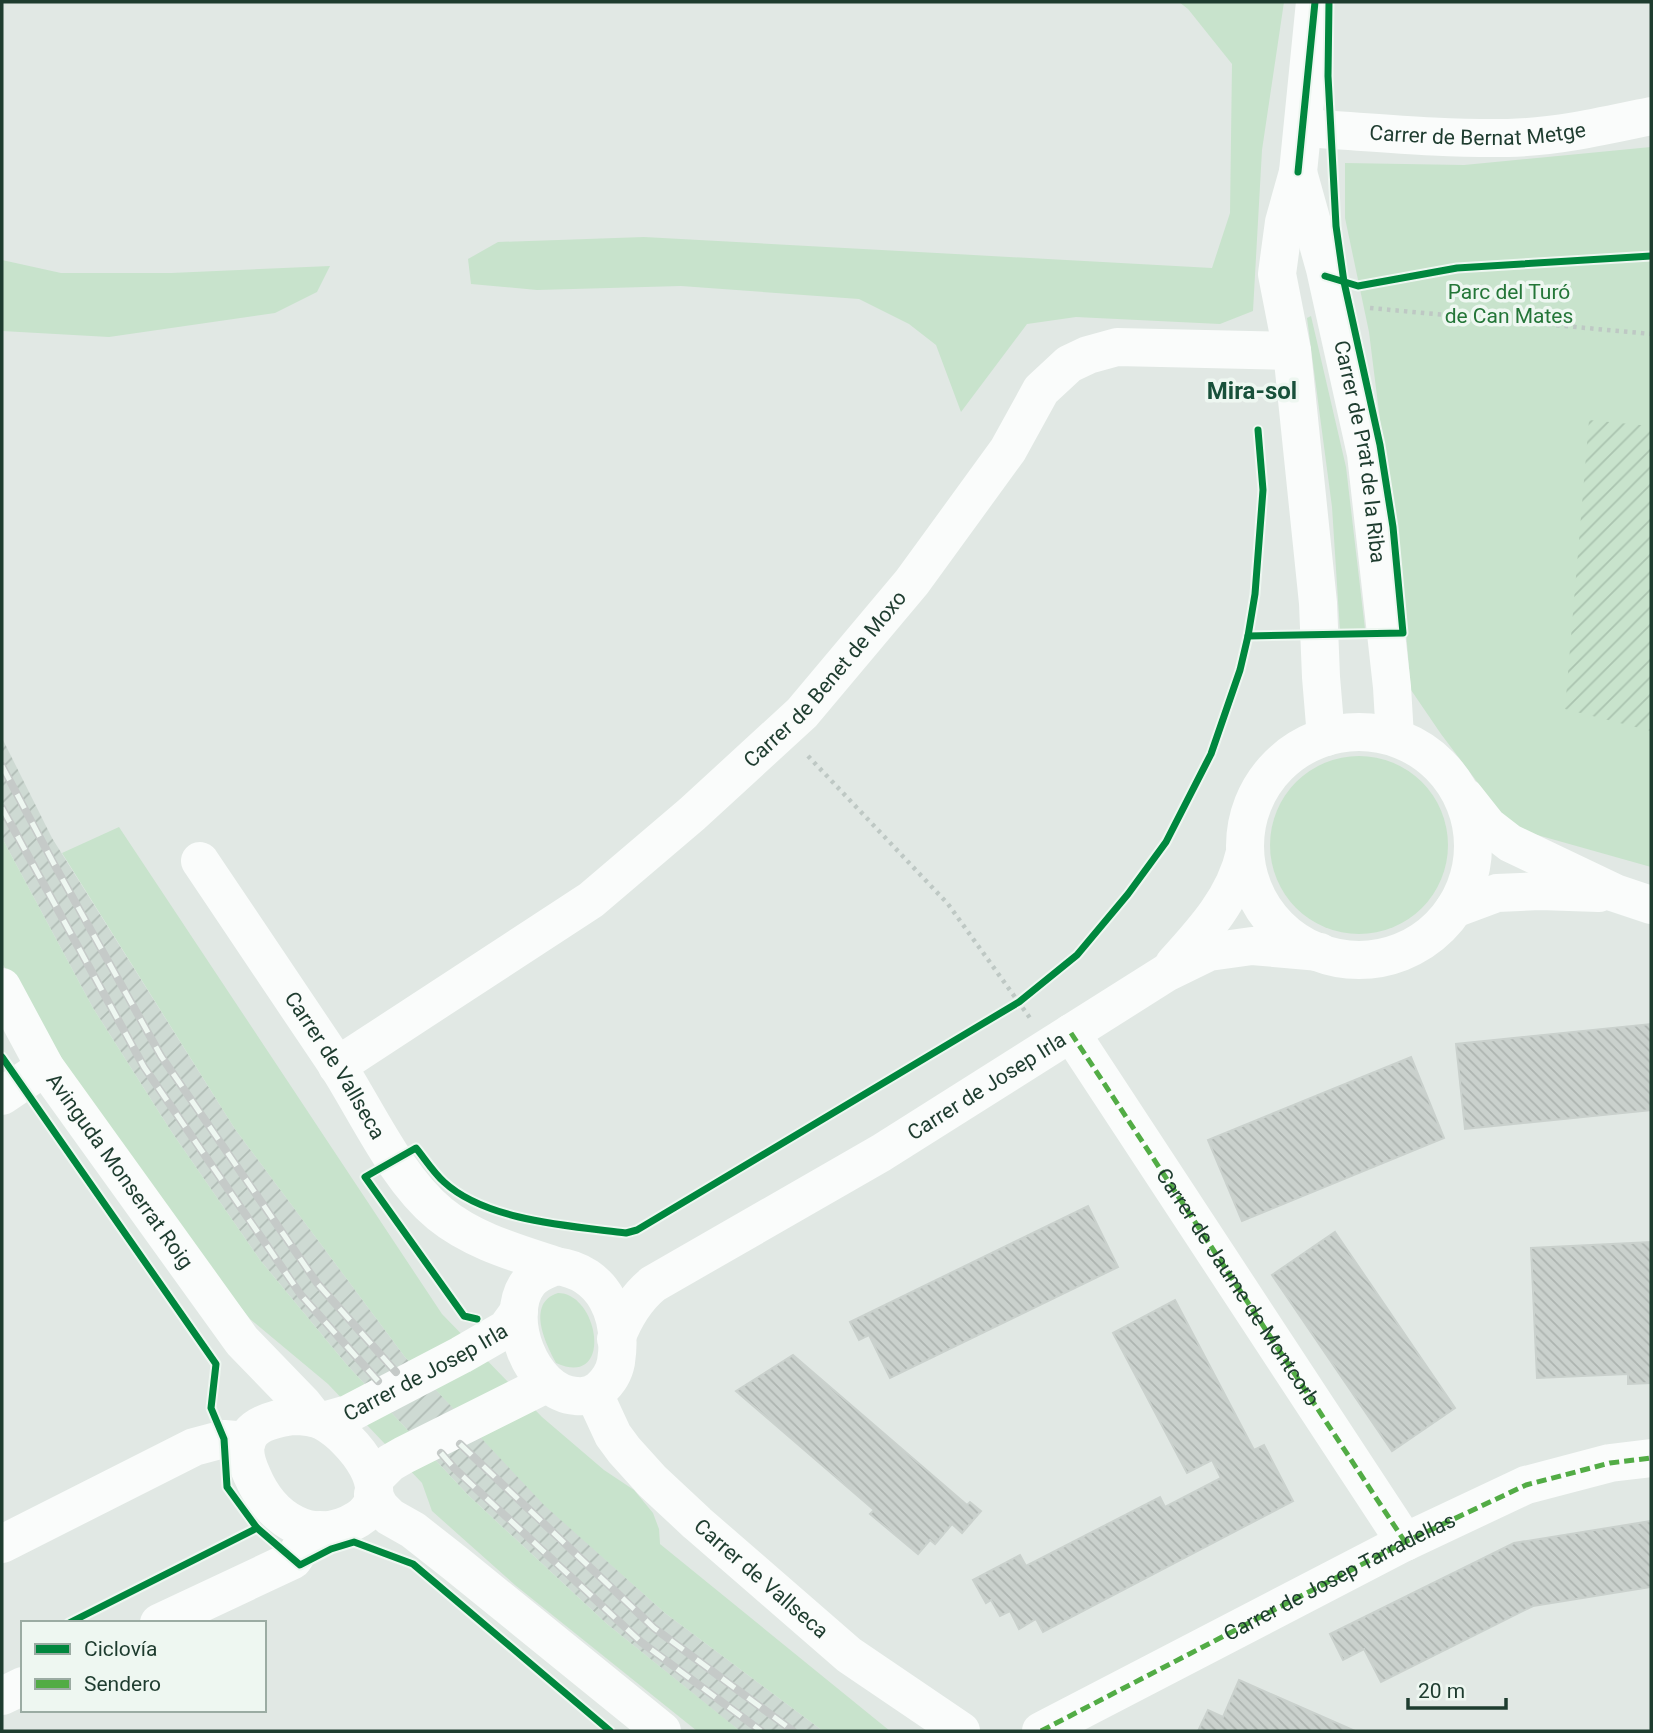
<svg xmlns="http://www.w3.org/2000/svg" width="1653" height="1733" viewBox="0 0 1653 1733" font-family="Roboto,sans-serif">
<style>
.industrial{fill:url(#industrial-furrows)}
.green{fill:#c8e3cc}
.garden{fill:url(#garden-furrows)}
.building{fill:url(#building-back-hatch);stroke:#cad1cd;stroke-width:2}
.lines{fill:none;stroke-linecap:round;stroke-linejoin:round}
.path{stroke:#bec8c4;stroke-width:4.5;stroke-dasharray:3.5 5;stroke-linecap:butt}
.minor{stroke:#fafcfb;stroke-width:38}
.rail-casing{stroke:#c5cac8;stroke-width:8}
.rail{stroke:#eef7f1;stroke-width:5;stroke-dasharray:16;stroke-linecap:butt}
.quiet{stroke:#52ac45;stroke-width:5;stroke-dasharray:10 5;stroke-linecap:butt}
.cycleway-casing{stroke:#eef7f1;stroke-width:11}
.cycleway{stroke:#00873e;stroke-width:7}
.labels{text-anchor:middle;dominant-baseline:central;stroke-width:7;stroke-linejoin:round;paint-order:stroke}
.street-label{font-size:21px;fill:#1e3c2f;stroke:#eef7f1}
.park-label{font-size:21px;fill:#247638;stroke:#eef7f1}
.quarter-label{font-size:24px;font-weight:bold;fill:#18503a;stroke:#eef7f1}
</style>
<defs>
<pattern id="industrial-furrows" width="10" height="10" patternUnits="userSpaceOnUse" patternTransform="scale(1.75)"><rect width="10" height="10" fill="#cedad3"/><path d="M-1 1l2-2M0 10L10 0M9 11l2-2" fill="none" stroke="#b0bcb5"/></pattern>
<pattern id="garden-furrows" width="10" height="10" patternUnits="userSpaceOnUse" patternTransform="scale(1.75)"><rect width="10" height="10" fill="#c8e3cc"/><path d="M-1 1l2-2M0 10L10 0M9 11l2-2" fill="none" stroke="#abc4b0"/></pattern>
<pattern id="building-back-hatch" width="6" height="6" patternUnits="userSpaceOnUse" patternTransform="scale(1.75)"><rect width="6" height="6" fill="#cad1cd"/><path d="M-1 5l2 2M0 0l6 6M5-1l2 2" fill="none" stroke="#adb4b0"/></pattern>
</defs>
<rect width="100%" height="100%" fill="#e1e8e4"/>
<path class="industrial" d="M2 738 52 838 235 1129 405 1357 545 1505 665 1613 823 1731H740L727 1721 607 1624 468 1495 347 1365 260 1260 171 1131 93 1008 2 838Z"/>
<g class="green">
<path d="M1179 2H1284L1262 150 1253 311 1220 324 1076 317 1027 324 961 412 936 345 909 324 859 299 681 286 537 290 471 284 468 259 498 242 644 237 1212 268 1230 213 1232 64 1188 9Z"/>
<path d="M1651 147V867L1512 828 1441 734 1411 690 1405 621 1369 332 1345 218V163L1464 165Z"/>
<path d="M2 260 61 273H171L330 266 317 292 275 313 109 337 2 331Z"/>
<path d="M1311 316 1346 467 1365 629 1340 631 1332 507 1307 318Z"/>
<circle cx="1359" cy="845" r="89"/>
<path d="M119 827 442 1314 542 1417 604 1470 634 1490 653 1513 659 1529 660 1544 890 1731H823L665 1613 544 1505 405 1357 235 1129 62 853Z"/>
<path d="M2 838 93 1008 171 1131 260 1260 347 1365 468 1495 607 1624 740 1731H697L515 1585 432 1511 422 1483 328 1384 250 1319 116 1150 2 963Z"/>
<path d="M558 1293C599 1293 614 1389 556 1363 545 1343 526 1303 558 1293Z"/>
</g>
<path class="garden" d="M1589 420 1651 426V731L1565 709Z"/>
<g class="building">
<path d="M1651 1024V1110L1465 1129 1456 1044Z"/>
<path d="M1411 1057 1444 1138 1242 1221 1208 1140Z"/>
<path d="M1088 1206 1118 1267 890 1378 869 1335 859 1340 850 1322Z"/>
<path d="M1335 1232 1455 1408 1392 1451 1272 1275Z"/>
<path d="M1651 1242V1383L1628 1384V1374L1537 1378 1531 1248Z"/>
<path d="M1175 1300 1254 1450 1264 1445 1293 1501 1043 1632 1036 1619 1019 1629 1010 1611 1000 1616 991 1600 986 1603 973 1580 1020 1555 1026 1566 1160 1497 1165 1507 1221 1478 1212 1460 1187 1473 1113 1333Z"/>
<path d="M793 1355 967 1505 970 1502 981 1511 962 1533 952 1524 935 1544 930 1540 918 1554 870 1514 874 1510 736 1391Z"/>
<path d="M1651 1521V1587L1533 1606 1381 1682 1364 1649 1343 1660 1330 1634 1514 1543Z"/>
<path d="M1239 1680 1355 1731H1198L1208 1710 1223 1717Z"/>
</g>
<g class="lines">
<g class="path">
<path d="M1370 308 1651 334"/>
<path d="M808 756 948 904 1030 1018"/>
</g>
<g class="minor">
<path d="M1315 2 1298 172 1284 222 1277 274 1292 351 1318 603 1321 677 1326 737"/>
<path id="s1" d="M1303 128C1371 132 1439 139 1508 138 1556 137 1604 126 1651 116"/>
<path id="s2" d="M1298 172 1325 269 1366 454 1392 687 1395 737"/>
<circle cx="1359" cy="846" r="114"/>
<path d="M1465 797 1488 826 1510 843 1615 893 1651 905"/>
<path id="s3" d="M200 861C246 929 292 997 337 1065 367 1112 397 1179 440 1214 473 1241 517 1253 556 1266"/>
<path d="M1454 909 1497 893 1540 891 1599 893"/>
<path d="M1174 964C1205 930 1235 897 1245 852"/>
<path id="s4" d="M2 987 45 1067 242 1341 303 1404 314 1418"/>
<path id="s5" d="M1071 1033 1405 1542"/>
<path id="s6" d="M337 1066 591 900 692 814 802 713 912 582 1008 450 1041 390 1069 364 1088 355 1117 347 1292 351"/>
<path d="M2 1096 45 1067"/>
<path d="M556 1266C605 1272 623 1317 616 1362 614 1373 609 1381 600 1389 593 1395 585 1397 576 1396 531 1393 502 1316 529 1282 536 1273 547 1270 556 1266Z"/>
<path id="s7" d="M616 1339C624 1318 636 1298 653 1284L881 1153 1166 973 1209 952 1252 946 1320 952"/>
<path id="s8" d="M594 1394 613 1435 624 1450 652 1481 697 1523 849 1655 961 1731"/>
<path d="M293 1416C303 1416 315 1417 324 1422 353 1438 399 1493 358 1519 312 1548 270 1518 252 1475 246 1462 241 1447 250 1434 259 1422 279 1418 293 1416Z"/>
<path id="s9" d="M323 1421 348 1414 461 1355 506 1329 519 1311"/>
<path d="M374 1479 390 1463 404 1455 546 1384"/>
<path d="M373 1494 380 1507 390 1517 413 1530 455 1563 662 1731"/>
<path d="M2 1544 194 1447 224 1439 247 1441"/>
<path d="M159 1623 293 1560 300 1549 320 1530"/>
<path d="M2 1696 23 1686"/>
<path id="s10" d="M1041 1731 1405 1542 1526 1485 1610 1463 1651 1458"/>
</g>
<g class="rail-casing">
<g id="rail">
<path d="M2 766 54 864 161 1056 317 1283 396 1372"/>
<path d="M2 808 144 1067 301 1295 378 1381"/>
<path d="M460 1444 654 1628 793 1731"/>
<path d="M441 1453 455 1469 641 1642 761 1731"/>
</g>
</g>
<use href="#rail" class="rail"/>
<g class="quiet">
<path d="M1071 1033 1405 1542"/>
<path d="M1041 1731 1405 1542 1526 1485 1610 1463 1651 1458"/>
</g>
<g class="cycleway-casing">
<g id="cycleway">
<path d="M1298 172 1315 2"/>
<path d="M1325 276 1358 286 1457 268 1651 256"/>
<path d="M1248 636 1403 633 1393 527 1380 445 1344 282 1336 226 1328 76 1329 2"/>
<path d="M2 1057 216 1364 211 1408 224 1439 227 1487 257 1528 300 1565 331 1549 354 1542 413 1564 610 1731"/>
<path d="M477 1319 464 1316 365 1177 416 1148C425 1159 433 1172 444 1182 486 1221 571 1226 626 1233L637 1230 1019 1002 1077 955 1128 894 1166 842 1211 754 1240 670 1248 636 1255 594 1263 490 1258 430"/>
<path d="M69 1623 257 1528"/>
</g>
</g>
<use href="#cycleway" class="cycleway"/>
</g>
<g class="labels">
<g class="street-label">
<text stroke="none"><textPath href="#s1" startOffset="175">Carrer de Bernat Metge</textPath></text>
<text stroke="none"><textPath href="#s2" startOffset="287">Carrer de Prat de la Riba</textPath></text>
<text stroke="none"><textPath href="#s6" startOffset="626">Carrer de Benet de Moxo</textPath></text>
<text stroke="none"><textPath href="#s3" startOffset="245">Carrer de Vallseca</textPath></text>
<text stroke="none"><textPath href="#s7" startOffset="455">Carrer de Josep Irla</textPath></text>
<text stroke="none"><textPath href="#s4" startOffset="219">Avinguda Monserrat Roig</textPath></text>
<text stroke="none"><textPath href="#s5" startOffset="304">Carrer de Jaume de Montcorb</textPath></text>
<text stroke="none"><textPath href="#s9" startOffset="114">Carrer de Josep Irla</textPath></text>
<text stroke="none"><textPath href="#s10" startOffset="336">Carrer de Josep Tarradellas</textPath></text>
<text stroke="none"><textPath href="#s8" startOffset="252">Carrer de Vallseca</textPath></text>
</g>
<g class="park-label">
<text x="1509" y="292">Parc del Turó<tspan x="1509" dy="24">de Can Mates</tspan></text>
</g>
<g class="quarter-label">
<text x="1252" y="391">Mira-sol</text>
</g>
</g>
<rect width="1653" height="1733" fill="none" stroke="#1e3c2f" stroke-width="7"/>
<rect x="21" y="1621" width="245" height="91" fill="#eef7f1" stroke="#9baca3" stroke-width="2"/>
<rect x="35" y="1644" width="35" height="10" fill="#00873e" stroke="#9baca3" stroke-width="2"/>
<text x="84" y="1656" font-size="21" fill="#1e3c2f">Ciclovía</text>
<rect x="35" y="1679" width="35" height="10" fill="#52ac45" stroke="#9baca3" stroke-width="2"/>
<text x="84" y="1691" font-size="21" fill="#1e3c2f">Sendero</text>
<path d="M1408 1698v10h98v-10" fill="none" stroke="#1e3c2f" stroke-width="3.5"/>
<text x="1418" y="1698" font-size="21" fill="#1e3c2f" stroke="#eef7f1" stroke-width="5" paint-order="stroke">20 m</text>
</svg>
